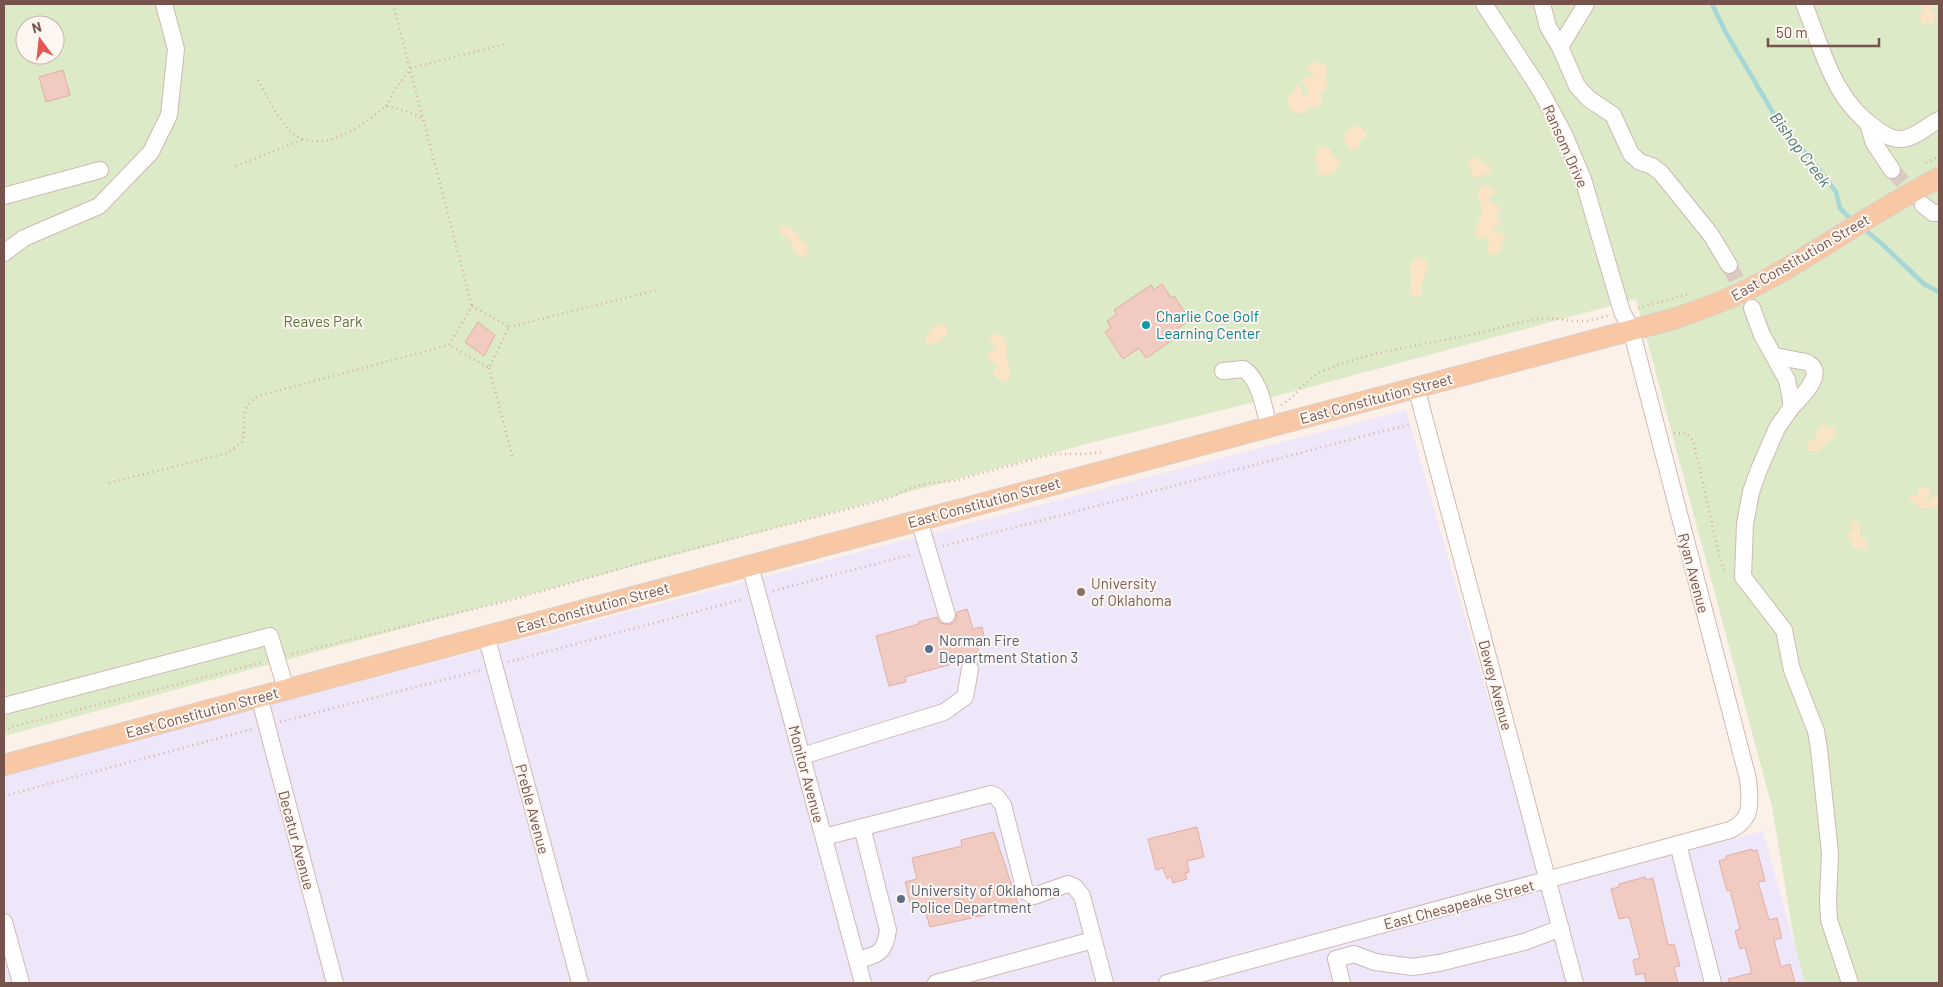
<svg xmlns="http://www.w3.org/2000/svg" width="1943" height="987" viewBox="0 0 1943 987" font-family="Barlow,sans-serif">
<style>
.education{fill:#eee6f9}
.green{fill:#dceac8;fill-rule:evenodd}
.sand{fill:#fae4c5}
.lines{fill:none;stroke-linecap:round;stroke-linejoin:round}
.stream{stroke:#a4d7d5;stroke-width:4.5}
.building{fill:#f1cbc2;stroke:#e3aea2}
.minor-tunnel{stroke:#dacac2;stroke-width:16;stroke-dasharray:16 8;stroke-linecap:butt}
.minor-casing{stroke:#d0b9b1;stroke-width:18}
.major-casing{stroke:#d9cfcd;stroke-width:22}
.path{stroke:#d6aea4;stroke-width:2.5;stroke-dasharray:1 4;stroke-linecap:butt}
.minor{stroke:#fff;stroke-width:16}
.major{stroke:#f8c8a5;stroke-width:20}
.culture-dot{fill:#0f9aa8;stroke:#fef6f0;stroke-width:2}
.education-dot{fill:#8d6e63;stroke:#fef6f0;stroke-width:2}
.service-dot{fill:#5c6f8a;stroke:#fef6f0;stroke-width:2}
.labels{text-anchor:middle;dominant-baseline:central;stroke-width:4;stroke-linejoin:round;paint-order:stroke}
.street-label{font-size:15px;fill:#76534d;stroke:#fef6f0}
.culture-label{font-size:15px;fill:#0d838f;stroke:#fef6f0;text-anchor:start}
.park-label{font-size:15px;fill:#5c7642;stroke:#fef6f0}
.education-label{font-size:15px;fill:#785e54;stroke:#fef6f0;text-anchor:start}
.service-label{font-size:15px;fill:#4e5e75;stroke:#fef6f0;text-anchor:start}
.water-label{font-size:16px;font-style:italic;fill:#417b78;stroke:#fef6f0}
</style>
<rect width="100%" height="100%" fill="#fcf1e9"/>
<path class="education" d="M1406 410 1542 887 1763 831 1805 983H4V774Z"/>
<path class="green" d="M4 4H1939V983H1805L1795 946 1772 807 1636 299 1243 405 1098 441 4 736ZM25 25H55V55H25Z"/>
<g class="sand">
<path d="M1922 4H1937L1931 9 1938 16 1933 18V26L1927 21 1924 25 1921 23 1920 14 1923 11Z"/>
<path d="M1314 62H1317L1319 65 1324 64 1327 67 1326 79 1328 88 1320 93 1322 101 1318 107 1308 108 1303 113H1294L1288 106 1287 101 1291 92 1296 91V85L1301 87 1304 96 1309 92 1302 81 1304 77 1314 76 1306 67Z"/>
<path d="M1354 126 1362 127 1368 136 1360 141V147H1356L1350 151 1344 138 1347 131Z"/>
<path d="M1324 146 1331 149 1332 156 1339 159 1340 164 1333 174 1323 175 1317 173 1318 166 1314 157 1317 154V149Z"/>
<path d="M1471 157 1481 158 1482 163 1490 166 1492 172 1487 175 1484 173 1482 177C1469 179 1472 170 1468 162Z"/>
<path d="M1481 186H1486L1495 190V195L1489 197V200L1501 208 1496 215 1501 224 1493 229 1494 231 1503 234 1507 240 1501 242V250L1497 254 1491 255 1487 251 1489 243 1486 236 1479 239C1471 230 1480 223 1481 213 1483 206 1479 201 1478 194Z"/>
<path d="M784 225 793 229 808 247 807 254 804 258 795 253 790 240 780 233V228Z"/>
<path d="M1417 258 1425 259 1428 267 1422 283 1421 295 1415 297 1409 292C1410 286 1412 281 1411 275 1410 266 1408 264 1417 258Z"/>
<path d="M942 324 947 328V334L940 341 929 345 926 340C927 331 934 325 942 324Z"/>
<path d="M994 333C1010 335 1006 347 1007 358 1008 366 1012 370 1009 378L1003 382 997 379 993 373 997 365C991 360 989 364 987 353L995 348 994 344 989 340Z"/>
<path d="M1822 421 1825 422 1826 428 1830 429 1833 426 1835 435 1819 451H1809L1806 443 1817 438 1814 432 1816 429H1821Z"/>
<path d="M1920 487H1925L1931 491 1929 496 1926 497 1927 500H1931L1933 496 1938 497 1939 501 1936 507 1920 509 1917 504 1909 500 1910 496 1915 494 1917 496 1919 493 1918 489Z"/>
<path d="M1851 520 1860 522V536L1867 542 1868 547 1865 550 1854 548 1847 535 1852 531Z"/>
</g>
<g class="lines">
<g class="stream">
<path d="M1712 4 1725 31 1775 116 1825 177 1836 192 1840 208 1852 221"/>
<path d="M1863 228 1882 244 1924 284 1939 292"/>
</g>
</g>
<g class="building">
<path d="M63 70 70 95 46 102 39 77Z"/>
<path d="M1162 284 1171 298 1174 296 1190 320 1176 330 1180 335 1146 358 1139 348 1123 359 1105 332 1111 328 1107 321 1117 314 1114 310 1151 285 1154 290Z"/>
<path d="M478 322 495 335 484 356 465 342Z"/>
<path d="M967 609 973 629 982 627 985 640 976 642 980 656 905 677 906 682 889 686 876 636 919 624 918 622 937 617 940 623 949 625 955 622 957 612Z"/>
<path d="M1197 827 1204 857 1187 861 1189 872 1185 873 1187 879 1173 883 1171 876 1167 879 1163 868 1156 870 1148 839Z"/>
<path d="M994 832 1018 904 985 911V915L930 927 924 907 912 910 905 882 917 879 912 858 962 846 961 840Z"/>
<path d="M1752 849 1753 851 1757 850 1765 881 1758 882 1769 920 1777 918 1782 938 1774 940 1781 967 1790 964 1795 983H1729L1728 979 1752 973 1745 947 1740 949 1735 931 1740 929 1730 890 1727 891 1719 861 1726 859V856Z"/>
<path d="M1645 877 1646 880 1653 878 1668 945 1674 944 1680 966 1674 967 1678 983H1646L1644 973 1636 975 1633 960 1640 958 1629 917 1619 919 1611 889 1619 887V884Z"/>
</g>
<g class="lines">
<g class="minor-tunnel">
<path d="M1892 170 1919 200"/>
<path d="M1729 265 1749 303"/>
</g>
<g class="minor-casing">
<g id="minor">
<path d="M1542 4 1548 27 1560 47"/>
<path d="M1586 4 1560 47 1577 86 1589 99 1613 115 1631 154 1640 162 1652 166 1661 173 1711 235 1729 265"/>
<path d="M1804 4C1823 50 1833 101 1878 130 1886 135 1892 140 1902 139 1915 138 1928 125 1939 120"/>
<path d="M1867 121 1874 143 1892 170"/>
<path d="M4 196 100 170"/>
<path d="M1923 205 1933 213H1939"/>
<path d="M4 253 24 238 99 206 151 152 169 115 176 49 164 4"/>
<path d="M1752 308 1762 335 1787 380 1791 400V408L1777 428 1758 472 1751 492 1745 524 1743 577 1784 630 1792 670 1816 731 1819 749 1830 853 1828 901 1829 920 1850 983"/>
<path d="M1774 356 1806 362C1829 372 1800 398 1791 408"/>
<path d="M1223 371 1244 369C1261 382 1263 406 1269 426"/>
<path d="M1416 387 1575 983"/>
<path d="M919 520 947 615"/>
<path d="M750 565 863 983"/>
<path d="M486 635 580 983"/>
<path d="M259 696 335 983"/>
<path d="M4 706 270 636 286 689"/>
<path d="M802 756 944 712 965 697 970 669"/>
<path d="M824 837 991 794 996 796 1003 805 1025 891 1034 896 1068 884 1075 887 1082 896 1105 983"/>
<path d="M1678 844 1713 983"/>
<path d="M4 922 21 983"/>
<path d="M857 960C878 955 885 953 888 930L862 827"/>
<path d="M936 983 1093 940"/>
<path d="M1167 983 1730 830C1754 819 1750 801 1748 779L1631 329 1622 312 1583 179 1564 134 1539 88 1484 4"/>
<path d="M1342 983 1336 959 1354 954 1375 962 1413 967 1439 963 1524 942 1561 928"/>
</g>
</g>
<g class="major-casing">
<path id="major" d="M4 765 1673 319C1706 308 1738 296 1768 279 1826 247 1880 207 1939 178"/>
</g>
<g class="path">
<path d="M393 4 472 306"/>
<path d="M258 80C266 94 273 110 283 123 311 163 359 129 386 106L406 111 424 119"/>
<path d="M386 106 396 88 411 68 505 44"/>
<path d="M1926 163 1939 156"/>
<path d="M236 166 302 140"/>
<path d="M1638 308 1688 294"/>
<path d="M509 327 657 290"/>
<path d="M489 368 513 459"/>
<path d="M1281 405C1296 397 1304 381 1319 373 1364 352 1421 345 1470 335 1493 330 1514 323 1537 319 1554 316 1570 322 1586 321 1593 320 1601 317 1608 316"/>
<path d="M1674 433H1686L1693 440 1720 559 1723 568 1727 572"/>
<path d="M109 483 228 453 243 441C246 419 238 410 258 396L449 345 472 306 509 327 489 368 449 345"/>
<path d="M943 546 1411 424"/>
<path d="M773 591 913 554"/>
<path d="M292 654 519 598 654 559 887 499 910 488 928 483 954 481 1053 454H1086L1105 452"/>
<path d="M508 662 744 599"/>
<path d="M280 722 481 670"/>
<path d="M4 732 11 727 263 662"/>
<path d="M4 796 253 729"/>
</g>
<use href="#minor" class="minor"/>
<use href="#major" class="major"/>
</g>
<circle class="culture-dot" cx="1146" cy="325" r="5"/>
<circle class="education-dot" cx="1081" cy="592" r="5"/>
<g class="service-dot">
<circle cx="929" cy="649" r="5"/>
<circle cx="901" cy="899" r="5"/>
</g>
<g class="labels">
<g class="street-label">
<text transform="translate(1566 146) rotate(66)">Ransom Drive</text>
<text transform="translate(1800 257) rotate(-30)">East Constitution Street</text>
<text transform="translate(1376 398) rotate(-15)">East Constitution Street</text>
<text transform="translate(984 502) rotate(-15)">East Constitution Street</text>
<text transform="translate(1694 573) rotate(75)">Ryan Avenue</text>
<text transform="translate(593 607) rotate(-15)">East Constitution Street</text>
<text transform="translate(1496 685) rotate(75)">Dewey Avenue</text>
<text transform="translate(202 712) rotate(-15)">East Constitution Street</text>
<text transform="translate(807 774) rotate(75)">Monitor Avenue</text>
<text transform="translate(533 809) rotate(75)">Preble Avenue</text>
<text transform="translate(297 840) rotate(75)">Decatur Avenue</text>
<text transform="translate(1459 904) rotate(-15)">East Chesapeake Street</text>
</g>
<g class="culture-label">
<text x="1156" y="316">Charlie Coe Golf<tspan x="1156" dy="17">Learning Center</tspan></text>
</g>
<g class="park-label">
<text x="323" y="321">Reaves Park</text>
</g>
<g class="education-label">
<text x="1091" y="583">University<tspan x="1091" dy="17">of Oklahoma</tspan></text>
</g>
<g class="service-label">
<text x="939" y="640">Norman Fire<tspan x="939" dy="17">Department Station 3</tspan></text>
<text x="911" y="890">University of Oklahoma<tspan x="911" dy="17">Police Department</tspan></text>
</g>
<g class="water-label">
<text transform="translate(1801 149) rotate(53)">Bishop Creek</text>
</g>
</g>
<rect width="1943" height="987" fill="none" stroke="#76534d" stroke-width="10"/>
<g transform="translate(40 40) rotate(345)"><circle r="24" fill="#fef6f0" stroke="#c8b5af"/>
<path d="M0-4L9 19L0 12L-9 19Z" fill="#e25653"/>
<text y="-8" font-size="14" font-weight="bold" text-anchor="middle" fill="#76534d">N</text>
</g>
<path d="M1768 38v8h111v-8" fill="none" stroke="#76534d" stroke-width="2.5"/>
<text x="1776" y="38" font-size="15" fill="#76534d" stroke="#fef6f0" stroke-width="4" paint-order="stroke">50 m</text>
</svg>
